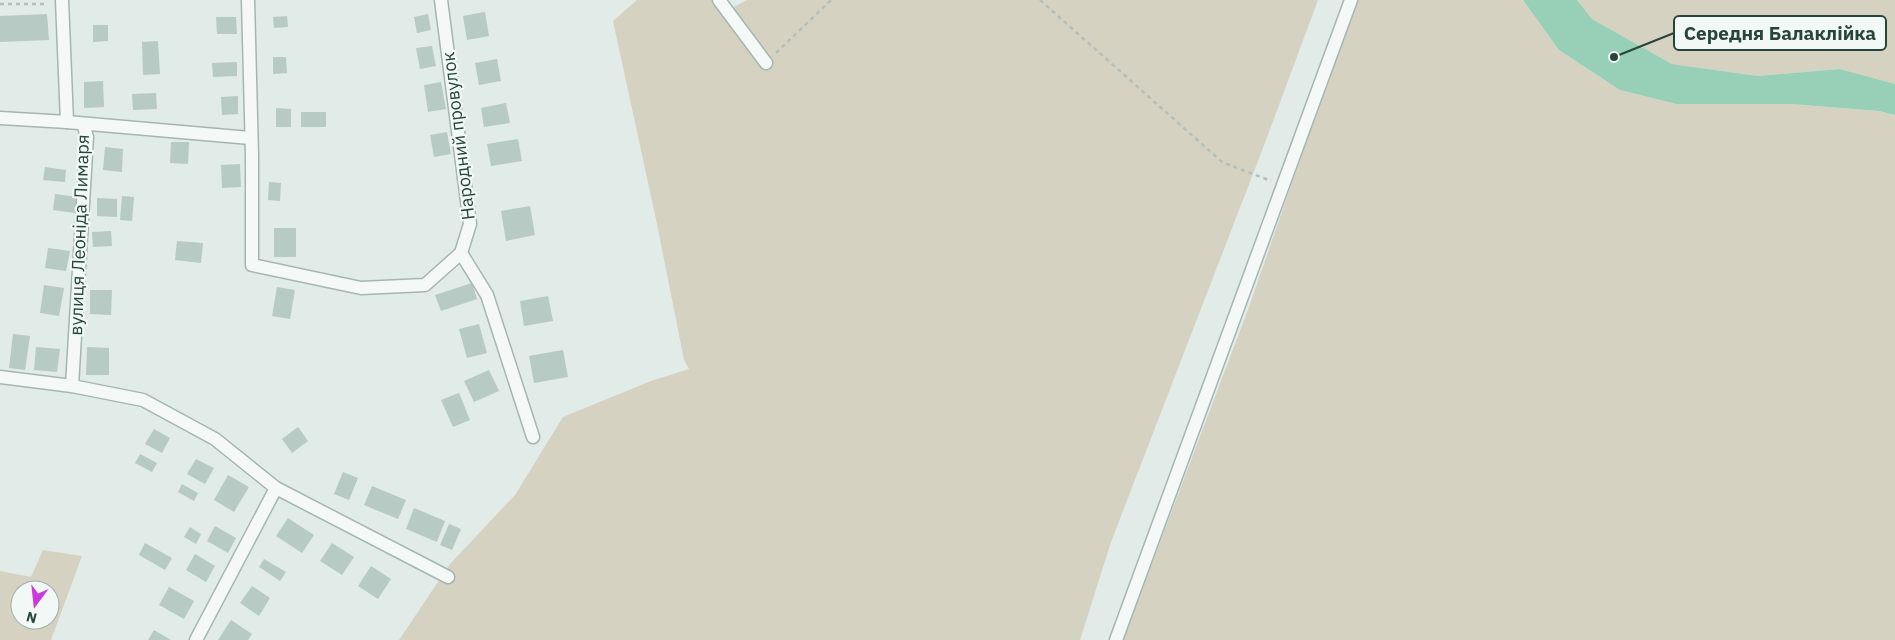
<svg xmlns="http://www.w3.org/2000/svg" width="1895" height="640" viewBox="0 0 1895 640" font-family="'IBM Plex Sans',sans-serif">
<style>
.green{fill:#d6d2c1;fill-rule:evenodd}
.water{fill:#98cfb7}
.building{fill:#b7cac3}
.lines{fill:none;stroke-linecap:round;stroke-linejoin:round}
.minor-casing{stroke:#a5b6b1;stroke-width:15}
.path{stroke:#b2bfbb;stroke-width:2.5;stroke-dasharray:4 4;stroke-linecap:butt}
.minor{stroke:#f4f9f7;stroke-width:12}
.labels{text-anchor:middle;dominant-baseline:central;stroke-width:4.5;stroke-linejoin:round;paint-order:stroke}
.street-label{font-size:18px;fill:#27453b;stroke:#f1f8f5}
.leader{fill:none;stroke:#27453b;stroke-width:2}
.callout-dot{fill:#27453b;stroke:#f1f8f5;stroke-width:2}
.callout{fill:#f1f8f5;stroke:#27453b;stroke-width:2}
.callout-label{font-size:19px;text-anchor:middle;font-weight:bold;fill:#27453b}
</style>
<rect width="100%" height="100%" fill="#e1ebe8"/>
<g class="green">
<path d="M637 0H715L724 12 747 0H1318L1263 148 1111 542 1080 640H399L450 564 515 495 563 417 651 381 689 369 684 360 657 224 613 21Z"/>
<path d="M1357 0H1523L1559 50 1620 90 1676 104H1791L1879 111 1895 115V640H1123L1249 307 1325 87Z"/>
<path d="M1577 0H1895V84L1840 69 1758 76 1672 64 1592 19Z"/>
<path d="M43 550 82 556 51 640H0V571L31 577ZM20 590H50V620H20Z"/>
</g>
<path class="water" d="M1523 0H1577L1592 19 1672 64 1758 76 1840 69 1895 84V115L1879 111 1791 104H1676L1620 90 1559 50Z"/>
<g class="building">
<path d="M485 12 489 36 467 40 463 16Z"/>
<path d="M47 14 49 40 0 42V16Z"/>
<path d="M428 14 431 30 417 33 414 17Z"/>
<path d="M287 16 288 27 274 28 273 17Z"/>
<path d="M216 17H236L237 34H217Z"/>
<path d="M93 25H108V41L93 42Z"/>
<path d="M158 41 160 74 143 75 142 42Z"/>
<path d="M432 46 436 66 420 69 416 48Z"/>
<path d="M273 57H286L287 73 273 74Z"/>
<path d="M497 59 501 81 479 85 475 63Z"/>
<path d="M237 62V76L213 77 212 63Z"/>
<path d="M103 81 104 107 84 108V82Z"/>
<path d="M441 82 446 109 428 112 424 85Z"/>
<path d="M156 93 157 109 133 110 132 94Z"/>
<path d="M238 96V114L222 115 221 97Z"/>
<path d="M506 103 510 123 484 127 481 108Z"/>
<path d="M276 108 291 109V127H276Z"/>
<rect x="301" y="112" width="25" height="15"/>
<path d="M447 132 451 154 434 157 430 135Z"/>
<path d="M518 139 522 161 491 166 487 144Z"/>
<path d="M171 142H189L188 164 170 163Z"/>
<path d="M105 147 123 149 122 172 103 170Z"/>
<path d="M240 164 241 187 222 188 221 165Z"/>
<path d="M45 167 66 170 65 182 43 180Z"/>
<path d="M269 182 281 183 280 201 268 200Z"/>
<path d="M55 194 77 197 75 213 53 210Z"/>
<path d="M122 196 134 197 132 221 120 220Z"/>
<path d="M97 198 117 199V217L97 216Z"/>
<path d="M530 206 535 235 506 241 501 211Z"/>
<rect x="274" y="228" width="22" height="29"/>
<path d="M111 231 112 246 93 247 92 232Z"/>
<path d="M177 241 203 243 201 263 175 260Z"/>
<path d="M48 248 70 251 66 271 45 268Z"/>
<path d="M472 283 477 299 441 311 435 295Z"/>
<path d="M44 285 64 288 59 316 40 313Z"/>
<path d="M277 287 295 290 290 319 272 316Z"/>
<path d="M90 290H112L111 315 90 314Z"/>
<path d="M548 296 553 321 524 326 520 301Z"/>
<path d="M479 324 487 353 467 358 459 329Z"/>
<path d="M13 334 30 336 25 370 9 368Z"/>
<path d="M36 347 60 349 57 372 34 370Z"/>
<path d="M87 347 109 348V375H86Z"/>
<path d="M563 350 568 377 534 383 529 356Z"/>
<path d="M489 370 499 391 474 402 464 381Z"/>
<path d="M459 393 470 420 453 427 441 400Z"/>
<path d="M298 427 308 441 292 453 282 439Z"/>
<path d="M154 429 170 438 162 453 145 444Z"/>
<path d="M140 454 157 463 152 472 135 463Z"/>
<path d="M196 459 214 468 205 484 187 474Z"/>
<path d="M343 472 358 478 349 500 334 494Z"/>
<path d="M228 475 249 487 234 512 214 500Z"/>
<path d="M182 484 198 493 194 501 178 492Z"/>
<path d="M372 486 406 500 398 519 364 505Z"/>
<path d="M414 508 445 521 437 542 406 529Z"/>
<path d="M288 518 314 535 302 553 276 536Z"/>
<path d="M449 524 461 529 452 550 440 545Z"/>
<path d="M215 526 236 538 228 553 207 541Z"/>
<path d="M190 527 201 534 196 544 184 537Z"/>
<path d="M145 543 172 558 165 570 139 555Z"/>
<path d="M332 543 354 557 342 575 320 561Z"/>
<path d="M195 554 215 566 206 582 186 570Z"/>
<path d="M264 559 286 572 280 581 259 567Z"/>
<path d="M371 566 391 579 378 599 358 586Z"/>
<path d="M252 586 270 598 259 616 240 603Z"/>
<path d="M169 587 194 601 184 619 159 605Z"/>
<path d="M231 620 252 634 248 640H218Z"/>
<path d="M154 630 171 640H148Z"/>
</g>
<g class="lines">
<g class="minor-casing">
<g id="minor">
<path d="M62 0 67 122"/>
<path d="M248 0 252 155V265L361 288 425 285 461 253"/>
<path d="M441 0 470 224 461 253 487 295 533 437"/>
<path d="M719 0 766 63"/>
<path d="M0 118 67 122 250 138"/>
<path d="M0 377 72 386 143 400 215 439 276 488 448 577"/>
<path d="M72 386 87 137 83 124"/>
<path d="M196 640 276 488"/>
<path d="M1116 640C1193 426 1274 214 1351 0"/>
</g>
</g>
<g class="path">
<path d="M1040 0 1222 162 1271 181"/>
<path d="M0 4H48"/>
<path d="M776 53 831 0"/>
</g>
<use href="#minor" class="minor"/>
</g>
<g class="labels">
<g class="street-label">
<text transform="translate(458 136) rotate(-97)">Народний провулок</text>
<text transform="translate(79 235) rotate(-88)">вулиця Леоніда Лимаря</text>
</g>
</g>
<path class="leader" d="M1614 57L1674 33"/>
<circle class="callout-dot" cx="1614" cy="57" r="5"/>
<rect class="callout" x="1674" y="16" width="212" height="34" rx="5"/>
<g class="callout-label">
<text x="1780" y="40">Середня Балаклійка</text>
</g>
<g transform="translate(35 605) rotate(195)"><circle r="24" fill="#f1f8f5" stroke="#a0b0ab"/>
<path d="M0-4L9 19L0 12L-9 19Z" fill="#cc39dd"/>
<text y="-8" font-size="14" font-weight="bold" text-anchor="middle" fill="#27453b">N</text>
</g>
</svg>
